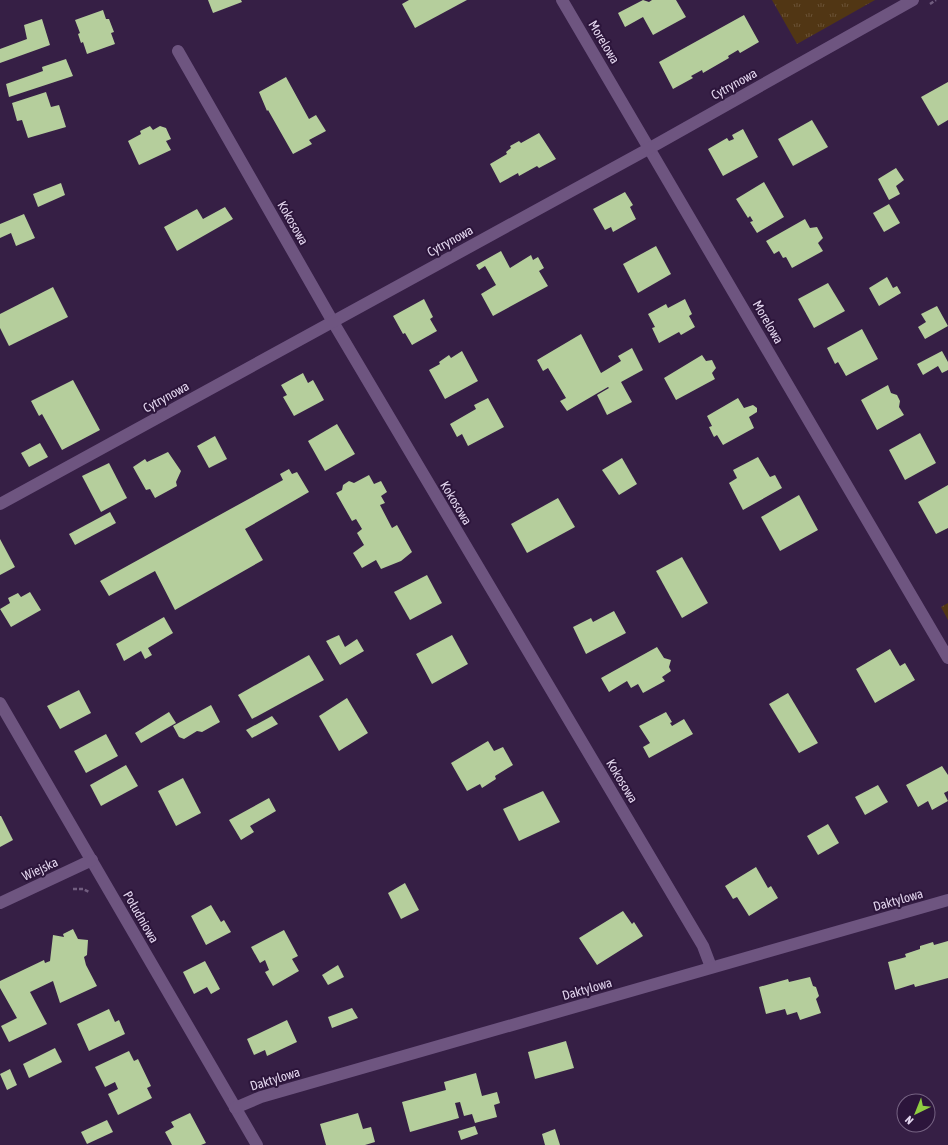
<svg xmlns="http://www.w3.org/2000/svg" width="948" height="1145" viewBox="0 0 948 1145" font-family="'Asap Condensed',sans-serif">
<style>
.grass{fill:url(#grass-tufts)}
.building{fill:#b5ce9c}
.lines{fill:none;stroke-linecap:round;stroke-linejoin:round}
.path{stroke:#715d7f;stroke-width:2.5;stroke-dasharray:4 2;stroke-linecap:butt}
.minor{stroke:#6e5580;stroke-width:12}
.labels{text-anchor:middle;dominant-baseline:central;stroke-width:4;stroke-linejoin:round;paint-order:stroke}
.street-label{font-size:13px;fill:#e4d7ef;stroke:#2c153b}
</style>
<defs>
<pattern id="grass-tufts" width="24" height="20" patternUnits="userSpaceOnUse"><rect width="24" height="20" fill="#513614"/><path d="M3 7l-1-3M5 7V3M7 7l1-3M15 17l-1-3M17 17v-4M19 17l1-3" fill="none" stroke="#6a5236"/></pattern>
</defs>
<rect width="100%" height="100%" fill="#361f45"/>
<g class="grass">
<path d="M772 0H875L797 44Z"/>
<path d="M948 603V620L941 607Z"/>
</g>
<g class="building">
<path d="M208 0H241L242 2 213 13Z"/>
<path d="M409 0H467L415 28 402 4Z"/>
<path d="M643 0 649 2 652 0H676L686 17 653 35 643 17 625 27 618 13Z"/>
<path d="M103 10 106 19H109L114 32 111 33 115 44 87 54 83 42 81 43 78 34 80 33 75 20Z"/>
<path d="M744 15 759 42 740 53 738 50 728 56 729 58 703 73 702 70 691 76 693 78 673 89 659 62Z"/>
<path d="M42 19 50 45 0 63V49L27 39 24 25Z"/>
<path d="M66 59 73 76 9 97 6 84 43 71 42 67Z"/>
<path d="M286 77 309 119 316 115 326 131 309 140 312 144 293 154 268 110 267 111 259 92Z"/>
<path d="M948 82V120L938 126 921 97Z"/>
<path d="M46 92 51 107 59 105 66 127 28 138 22 120 17 121 12 103Z"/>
<path d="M812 120 828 147 793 166 778 139Z"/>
<path d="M150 126 153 130 160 126 166 128 171 139 166 141 171 150 139 165 128 141 141 134 140 131Z"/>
<path d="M743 129 758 157 723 176 708 149 727 138 729 141 734 139 732 135Z"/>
<path d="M539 133 556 159 539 168 537 166 519 176 518 173 500 183 490 164 507 154 506 152 511 148 510 146 519 141 521 143Z"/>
<path d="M896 168 904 180 896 186 900 194 889 200 878 179Z"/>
<path d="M764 182 784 217 757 233 750 222 753 221 750 216 748 218 736 199Z"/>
<path d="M61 183 65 195 38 207 33 194Z"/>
<path d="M625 192 633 205 630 207 636 219 613 232 611 227 605 230 593 209Z"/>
<path d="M889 204 900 223 884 232 873 213Z"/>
<path d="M225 207 233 219 177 251 164 227 197 209 203 219Z"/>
<path d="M24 214 35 238 16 246 11 233 0 238V224Z"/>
<path d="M805 219 810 228 817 227 823 238 818 243 823 251 792 268 786 257 783 258 779 251 774 254 766 241Z"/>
<path d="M656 246 671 274 638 293 623 264Z"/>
<path d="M501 251 510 268 531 255 533 260 538 257 544 268 539 271 548 286 493 316 481 294 496 285 485 266 479 270 476 265Z"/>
<path d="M887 277 893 288 897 286 901 293 879 306 869 288Z"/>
<path d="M828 283 845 311 814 328 798 299Z"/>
<path d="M53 287 68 317 9 346 0 328V314Z"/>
<path d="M424 299 433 317 430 319 437 331 412 345 405 333 403 334 393 316Z"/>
<path d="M685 299 692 314 689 316 695 327 681 335 679 332 659 343 652 328 655 327 648 314 666 304 668 308Z"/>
<path d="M937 306 948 326 925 339 918 327 926 322 921 314Z"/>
<path d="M862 329 878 359 846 376 838 362 835 364 827 348Z"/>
<path d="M581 334 601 373 621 361 618 356 632 348 643 370 621 382 632 402 607 415 597 395 609 388 608 387 567 411 560 401 566 398 548 368 543 371 537 360Z"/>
<path d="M462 351 478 381 445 399 429 370 440 364 439 362 449 355 451 358Z"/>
<path d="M942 351 948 362V370L942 373 938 366 923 375 917 364Z"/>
<path d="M702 355 706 361 712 360 716 368 712 373 715 379 676 400 664 378Z"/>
<path d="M303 373 308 383 313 380 324 400 294 416 283 397 287 395 281 385Z"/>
<path d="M73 380 100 430 62 450 42 414 39 416 31 401Z"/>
<path d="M888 385 891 393 897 395 900 401 899 407 904 415 877 430 861 400Z"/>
<path d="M488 398 504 427 468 446 462 434 457 437 450 424 476 409 474 405Z"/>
<path d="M738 398 744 408 753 405 757 408V412L749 417 754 428 723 445 717 435 714 437 709 427 712 426 707 416Z"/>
<path d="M337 424 355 454 325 471 308 441Z"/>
<path d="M920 433 936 463 905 480 889 450Z"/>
<path d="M215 436 227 459 209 468 197 446Z"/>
<path d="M40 443 48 457 29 467 21 453Z"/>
<path d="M168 452 181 471 176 482 177 486 155 498 150 489 146 490 133 467 145 459 147 462Z"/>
<path d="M758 457 770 477 775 475 782 488 743 510 729 483 737 478 733 470Z"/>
<path d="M622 458 637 484 619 495 602 470Z"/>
<path d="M109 463 127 498 101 512 82 476Z"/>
<path d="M289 469 292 474 297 472 309 492 245 529 263 560 175 610 155 571 109 596 100 581 283 480 280 474Z"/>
<path d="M369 475 374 484 381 481 387 492 381 496 385 503 380 505 392 528 397 525 412 552 401 561 381 569 376 560 362 568 353 553 364 545 357 533 362 529 356 519 352 521 336 493 342 490 343 485 349 481 354 483Z"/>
<path d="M948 485V528L936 534 918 502Z"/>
<path d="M799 495 818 530 780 551 761 517Z"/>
<path d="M558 498 575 527 527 553 511 524Z"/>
<path d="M110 512 116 523 75 545 69 534Z"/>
<path d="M0 539 15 567 0 575Z"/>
<path d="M682 557 708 603 682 618 656 571Z"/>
<path d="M427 575 442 603 410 620 394 592Z"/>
<path d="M30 592 41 610 11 627 0 609 10 603 8 598 18 593 21 597Z"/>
<path d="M614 611 626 633 586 654 573 627 591 618 593 622Z"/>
<path d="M164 617 173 633 148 648 152 655 145 659 141 651 124 661 116 644Z"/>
<path d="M339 635 345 647 357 639 364 651 340 665 326 641Z"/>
<path d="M452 635 468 664 432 684 416 654Z"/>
<path d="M657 647 664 658 671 660 669 667 671 671 662 677 665 681 643 693 638 684 631 688 627 681 609 692 601 678Z"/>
<path d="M890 649 900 666 905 663 915 680 875 703 856 669Z"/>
<path d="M309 655 324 680 252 719 238 695Z"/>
<path d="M79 690 91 713 60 729 47 706Z"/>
<path d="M788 693 818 743 799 753 769 704Z"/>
<path d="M347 698 368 733 339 751 319 716Z"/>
<path d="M211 705 220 722 202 732 197 731 184 739 179 737 173 726Z"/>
<path d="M169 712 176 723 141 743 135 733Z"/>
<path d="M666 712 672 722 670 723 672 726 684 719 693 734 649 758 643 747 650 743 639 726Z"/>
<path d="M272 716 278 724 252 738 246 730Z"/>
<path d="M106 734 118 756 86 773 74 751Z"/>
<path d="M488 741 494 751 503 747 513 765 495 776 496 779 482 788 480 784 467 791 451 763Z"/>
<path d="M126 765 138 786 101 806 90 785Z"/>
<path d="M942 766 948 775V791L944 793 948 801 932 810 928 801 918 807 906 785Z"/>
<path d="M183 778 201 813 176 826 158 791Z"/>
<path d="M878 785 888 802 865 815 855 797Z"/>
<path d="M543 791 560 822 519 841 503 809Z"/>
<path d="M269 798 276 811 250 826 254 832 241 840 229 820Z"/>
<path d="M0 816H1L13 840 0 847Z"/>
<path d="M828 824 839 843 818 855 807 836Z"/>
<path d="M756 867 768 888 771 886 778 898 749 916 737 897 733 899 725 886Z"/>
<path d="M405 883 419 910 401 919 388 893Z"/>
<path d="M211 905 221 922 224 920 231 932 206 945 191 916Z"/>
<path d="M623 911 632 924 634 922 643 936 597 965 579 938Z"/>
<path d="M73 929 78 939 88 940 87 955 84 957 86 965 97 986 60 1003 53 981 30 992 47 1024 9 1042 1 1026 17 1018 0 988V981L44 960 45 963 50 961 53 935 64 937 63 934Z"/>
<path d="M284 930 298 956 292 959 299 971 273 986 265 972 269 970 265 960 260 963 251 947Z"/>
<path d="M948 941V978L915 987 914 984 895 990 888 962 906 957 905 954 920 949V946L933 942 934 945Z"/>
<path d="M205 961 220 989 211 994 207 987 194 994 183 972Z"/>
<path d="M338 965 344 977 328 985 322 975Z"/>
<path d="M810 977 813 986 816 987 819 996 816 999 821 1013 800 1020 797 1012 787 1015 785 1009 766 1014 759 987 788 979 789 982Z"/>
<path d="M352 1008 358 1018 332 1028 328 1017Z"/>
<path d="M109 1009 115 1022 119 1020 125 1034 89 1051 77 1024Z"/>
<path d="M287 1020 297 1042 267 1056 265 1050 254 1055 247 1039Z"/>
<path d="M566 1041 574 1068 535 1079 528 1052Z"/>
<path d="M55 1048 62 1062 29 1078 23 1064Z"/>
<path d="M129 1051 134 1061 138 1059 151 1086 147 1088 152 1098 118 1115 108 1094 118 1089 115 1082 105 1087 95 1067Z"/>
<path d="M10 1069 17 1085 7 1090 0 1074Z"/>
<path d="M476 1073 482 1096 497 1092 500 1103 494 1105 497 1117 475 1123 472 1114 464 1116 460 1102 455 1103 459 1118 410 1132 402 1102 446 1090 444 1082Z"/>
<path d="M190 1113 206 1143 201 1145H172L165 1132 174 1127 171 1122Z"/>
<path d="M358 1113 363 1129 371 1127 375 1142 365 1145H326L320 1124Z"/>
<path d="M107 1120 113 1132 87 1144 81 1132Z"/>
<path d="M475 1126 478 1134 461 1140 458 1131Z"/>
<path d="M555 1129 560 1145H545L542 1134Z"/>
</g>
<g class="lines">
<g class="path">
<path d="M930 4 936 0"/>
<path d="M73 889H83L89 892"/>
</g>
<g class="minor">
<path d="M562 0 948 658"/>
<path d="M178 51 333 322 703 946 711 967"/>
<path d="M0 504 650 148 913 0"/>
<path d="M0 703 257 1145"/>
<path d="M0 903 92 860"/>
<path d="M235 1108 261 1097 948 900"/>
</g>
</g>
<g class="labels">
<g class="street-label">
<text transform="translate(604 42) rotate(59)">Morelowa</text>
<text transform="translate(734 84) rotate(-29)">Cytrynowa</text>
<text transform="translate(293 223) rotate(60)">Kokosowa</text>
<text transform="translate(450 241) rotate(-29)">Cytrynowa</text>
<text transform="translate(768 322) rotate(60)">Morelowa</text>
<text transform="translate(166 397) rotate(-29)">Cytrynowa</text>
<text transform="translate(456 503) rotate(59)">Kokosowa</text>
<text transform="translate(622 781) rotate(59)">Kokosowa</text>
<text transform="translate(40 869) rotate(-25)">Wiejska</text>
<text transform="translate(898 900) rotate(-16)">Daktylowa</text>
<text transform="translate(141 917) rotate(60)">Południowa</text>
<text transform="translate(587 989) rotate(-16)">Daktylowa</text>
<text transform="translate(275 1079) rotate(-17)">Daktylowa</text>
</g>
</g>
<g transform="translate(916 1113) rotate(223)"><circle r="19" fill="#2c153b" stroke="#766383"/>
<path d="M0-3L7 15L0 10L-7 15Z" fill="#90cd41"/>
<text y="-6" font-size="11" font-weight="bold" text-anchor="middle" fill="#e4d7ef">N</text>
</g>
</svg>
